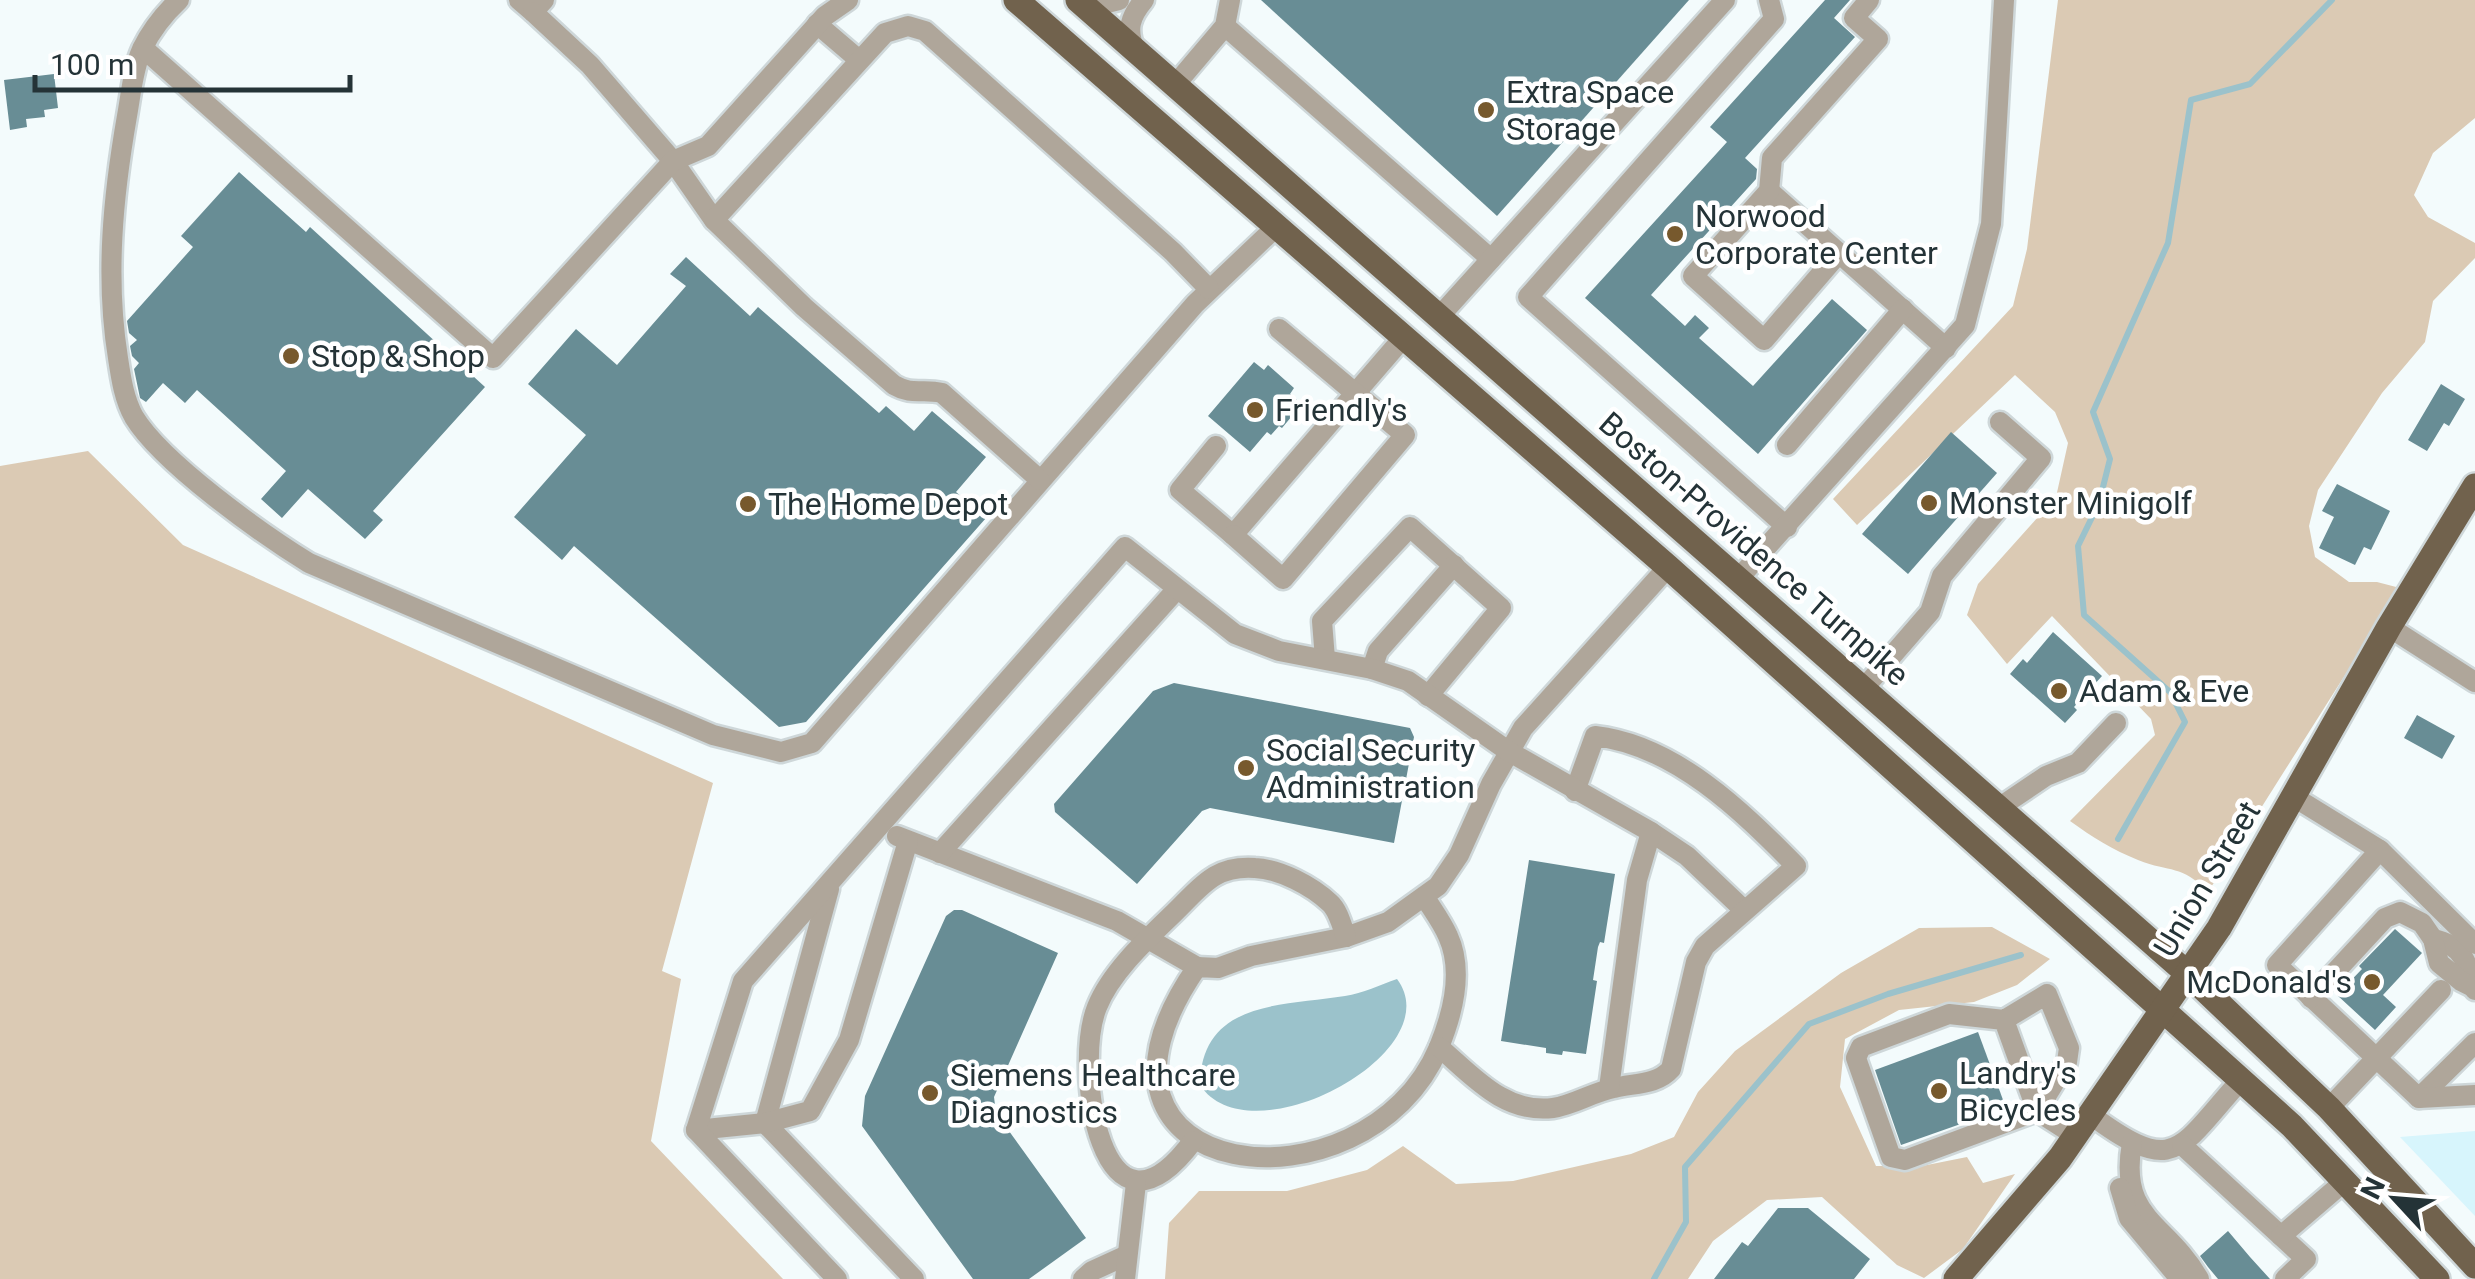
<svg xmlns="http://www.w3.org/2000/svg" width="2475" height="1279" viewBox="0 0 2475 1279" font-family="Roboto,sans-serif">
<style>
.built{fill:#d7f5fc}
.green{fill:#dbcab4}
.water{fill:#9bc2cb}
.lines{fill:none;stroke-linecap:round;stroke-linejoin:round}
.stream{stroke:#9bc2cb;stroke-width:6}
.building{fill:#688d95}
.minor-casing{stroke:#ced7d9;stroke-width:25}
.major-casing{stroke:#ced7d9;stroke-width:30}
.minor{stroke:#afa69a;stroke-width:20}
.major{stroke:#71624d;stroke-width:25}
.poi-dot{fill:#77592d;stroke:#fff;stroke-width:4}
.labels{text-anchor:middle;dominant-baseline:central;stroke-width:9;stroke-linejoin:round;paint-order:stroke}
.poi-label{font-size:32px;fill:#243337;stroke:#fff;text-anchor:start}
.street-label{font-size:32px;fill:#243337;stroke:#fff}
</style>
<rect width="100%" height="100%" fill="#f3fbfc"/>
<path class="built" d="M2475 1131V1216L2400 1137Z"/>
<g class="green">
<path d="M2058 0H2475V118L2433 153 2414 195 2428 217 2475 243V258L2433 301 2425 342 2382 393 2318 490 2309 526 2315 557 2349 582H2377L2400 588 2208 892C2181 864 2171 873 2138 860 2113 850 2092 837 2070 821L2155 735 2151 719 2052 616 2007 664 1967 615 1978 584 2056 497 2068 443 2055 412 2015 375 1857 525 1833 499 2013 306 2027 249Z"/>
<path d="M88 451 183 545 713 783 662 971 681 979 651 1141 783 1279H0V466Z"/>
<path d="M1992 927 2050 959 2017 985 1974 1002 1899 1010 1845 1039 1840 1087 1876 1166H1922L1967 1157 1983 1183 2015 1174 1963 1249 1924 1278 1897 1265 1822 1197 1767 1200 1713 1241 1688 1279H1165L1169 1223 1199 1191H1287L1367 1170 1403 1146 1456 1184 1513 1181 1631 1154 1674 1137 1698 1092 1735 1051 1841 973 1919 928Z"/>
</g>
<path class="water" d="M1397 979C1452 1052 1250 1161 1200 1085 1201 1000 1283 1006 1345 996 1363 993 1380 985 1397 979Z"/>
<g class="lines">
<g class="stream">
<path d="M2118 839 2185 722 2170 692 2084 615 2078 546 2099 503 2110 459 2093 412 2168 243 2191 100 2250 84 2332 0"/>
<path d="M1654 1279 1686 1222 1685 1167 1809 1024 1888 994 2021 955"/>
</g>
</g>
<g class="building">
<path d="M1261 0H1689L1497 216Z"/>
<path d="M1825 0H1850L1834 18 1855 37 1745 158 1757 169 1756 179 1651 295 1685 326 1695 315 1709 328 1699 338 1753 386 1832 299 1867 330 1758 454 1585 298 1727 142 1710 127Z"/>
<path d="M54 74 58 108 44 110 45 117 26 119 27 127 10 130 4 80Z"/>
<path d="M239 172 306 232 310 227 485 387 373 511 383 520 365 539 308 489 282 518 261 499 286 471 197 390 185 403 163 383 146 402 140 398 134 369 139 363 132 356 130 346 137 340 129 333 127 321 193 247 181 236Z"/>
<path d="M686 257 750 316 758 307 879 413 886 406 914 431 932 411 986 457 956 492 986 518 806 722 779 727 574 546 562 560 514 517 586 435 528 384 576 329 617 365 686 286 670 274Z"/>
<path d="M1254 362 1264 370 1268 365 1294 388 1290 394 1302 404 1282 428 1279 426 1271 435 1267 432 1250 452 1208 416Z"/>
<path d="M2441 384 2465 399 2449 426 2444 423 2427 451 2408 440Z"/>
<path d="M1951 432 1997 473 1908 574 1862 534Z"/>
<path d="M2337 484 2390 511 2371 550 2364 547 2355 565 2319 548 2334 517 2322 511Z"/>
<path d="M2053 632 2102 676 2074 707 2077 710 2065 723 2010 674 2023 659 2027 663Z"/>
<path d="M1174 683 1410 728 1414 737 1394 843 1210 808 1202 811 1137 884 1055 812 1054 804 1153 691Z"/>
<path d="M2417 715 2455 736 2442 759 2404 738Z"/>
<path d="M1529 860 1615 874 1604 943 1600 942 1598 947 1593 980 1597 981 1586 1054 1563 1051 1562 1055 1546 1053V1048L1501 1041Z"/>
<path d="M954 910H962L1058 953 994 1097 996 1113 1086 1238 1029 1279H973L862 1126 865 1096 946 916Z"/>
<path d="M2395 929 2422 953 2383 995 2396 1007 2375 1030 2337 995 2362 969 2359 966Z"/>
<path d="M1978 1032 2006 1108 1901 1145 1875 1070Z"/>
<path d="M1778 1208H1808L1870 1259 1854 1279H1714L1742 1242 1748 1246Z"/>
<path d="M2228 1231 2250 1257 2270 1279H2218L2208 1267 2200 1256Z"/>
</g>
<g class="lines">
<g class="minor-casing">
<g id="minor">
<path d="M179 0C165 13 151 31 142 49 133 69 131 94 127 116 113 196 105 277 118 358 121 378 124 399 134 417 162 463 262 534 309 563L713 735 781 752 812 743 1195 304 1276 227"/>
<path d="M519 0 533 12 544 0"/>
<path d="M1084 0 1103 4 1119 0"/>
<path d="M1769 0 1774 19 1528 297 1787 527"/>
<path d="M533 12 590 65 673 161 714 220"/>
<path d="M817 24 858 59"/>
<path d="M1225 26 1491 259"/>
<path d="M143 48 493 358 673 161 708 146 825 16 848 0"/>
<path d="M1135 50C1126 29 1130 17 1144 0"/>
<path d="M1175 85 1225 26 1230 0"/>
<path d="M1769 191 1946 348"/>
<path d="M1839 253 1764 340 1693 276 1769 191 1772 158 1878 39 1854 18 1869 0"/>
<path d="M1438 318 1725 0"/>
<path d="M1787 445 1903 309"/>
<path d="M1216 446 1180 490 1233 535 1403 338"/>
<path d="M1040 480 942 393C922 388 913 396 894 385L804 307 714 220 885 33 908 26 925 31 1173 252 1209 289"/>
<path d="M1233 535 1283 579 1405 435 1279 329"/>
<path d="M1739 578 1965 325 1991 224 2004 0"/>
<path d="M2389 627 2475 682"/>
<path d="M1325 659 1322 621 1410 527 1501 608 1428 696"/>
<path d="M1372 669 1378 651 1454 565"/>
<path d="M1864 688 1930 612 1942 576 2041 458 2000 422"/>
<path d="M2294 797 2380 850"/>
<path d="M2000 807 2046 776 2078 763 2116 723"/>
<path d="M1651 832 1687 856 1744 910"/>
<path d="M897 836 1117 921 1197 967"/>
<path d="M940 853 1177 589"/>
<path d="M829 889 765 1123 914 1279"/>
<path d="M1424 896C1432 909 1442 922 1448 936 1464 971 1453 1013 1439 1047 1366 1221 1046 1185 1197 967L1218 968 1251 956 1346 937 1388 922 1438 886 1459 855 1491 784 1523 728 1668 567"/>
<path d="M2433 939C2462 944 2469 965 2475 990"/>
<path d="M2475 944 2380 850 2277 965 2419 1098 2475 1043"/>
<path d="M2311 998 2385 918 2400 912 2422 923 2433 939 2439 963 2461 981 2473 987"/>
<path d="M2004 1020 2047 994 2069 1048 2067 1062 2037 1111 1905 1160 1891 1157 1856 1058 1861 1047 1949 1014 2004 1020 2037 1111 2076 1136"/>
<path d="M1439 1047C1473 1076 1504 1114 1553 1108 1574 1105 1593 1092 1614 1088 1635 1083 1657 1085 1671 1069L1696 962 1705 946 1796 866C1742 811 1675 745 1595 736L1575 791"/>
<path d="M2419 1098 2475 1095"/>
<path d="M2329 1108 2441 990"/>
<path d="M2091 1115C2177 1179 2179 1148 2241 1080"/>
<path d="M696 1130 765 1123 810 1111 849 1040 908 841"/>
<path d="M1193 1141C1101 1264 1073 1066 1097 1007 1111 972 1147 939 1174 913 1201 887 1214 865 1255 868 1280 869 1312 886 1330 903 1338 910 1342 926 1346 937"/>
<path d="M2132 1143C2118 1220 2167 1222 2199 1279"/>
<path d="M2182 1145 2306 1259 2285 1279"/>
<path d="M2120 1188 2129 1218 2180 1279"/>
<path d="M2281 1236 2345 1181"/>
<path d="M837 1279 696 1130 743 981 1125 547 1235 634 1279 651 1372 669 1408 681 1508 751 1651 832 1637 880 1609 1088"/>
<path d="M1083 1279 1092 1271 1127 1255"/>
<path d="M1125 1279 1136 1183"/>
</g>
</g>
<g class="major-casing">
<g id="major">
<path d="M1016 0 1668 567 2241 1080 2292 1126 2437 1279"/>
<path d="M1078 0 2188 974 2329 1108 2475 1266"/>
<path d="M1956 1279 2060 1158 2219 928 2389 627 2475 486"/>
</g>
</g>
<use href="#minor" class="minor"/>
<use href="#major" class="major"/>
</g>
<g class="poi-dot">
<circle cx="1486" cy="110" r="10"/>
<circle cx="1675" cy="234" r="10"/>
<circle cx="291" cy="356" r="10"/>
<circle cx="1255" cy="410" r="10"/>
<circle cx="1929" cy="503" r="10"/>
<circle cx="748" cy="504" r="10"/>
<circle cx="2059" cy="691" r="10"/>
<circle cx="1246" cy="768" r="10"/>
<circle cx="2372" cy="982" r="10"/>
<circle cx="1939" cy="1091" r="10"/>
<circle cx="930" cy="1093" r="10"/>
</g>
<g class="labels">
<g class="poi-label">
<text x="1506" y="92">Extra Space<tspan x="1506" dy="37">Storage</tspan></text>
<text x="1695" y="216">Norwood<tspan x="1695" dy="37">Corporate Center</tspan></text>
<text x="311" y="356">Stop &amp; Shop</text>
<text x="1275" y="410">Friendly's</text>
<text x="1949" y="503">Monster Minigolf</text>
<text x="768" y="504">The Home Depot</text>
<text x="2079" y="691">Adam &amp; Eve</text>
<text x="1266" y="750">Social Security<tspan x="1266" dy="37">Administration</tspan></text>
<text x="2352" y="982" text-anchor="end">McDonald's</text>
<text x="1959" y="1073">Landry's<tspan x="1959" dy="37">Bicycles</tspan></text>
<text x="950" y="1075">Siemens Healthcare<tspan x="950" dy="37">Diagnostics</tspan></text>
</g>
<g class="street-label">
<text transform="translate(1754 549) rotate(41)">Boston-Providence Turnpike</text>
<text transform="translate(2207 879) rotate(-59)">Union Street</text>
</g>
</g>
<g transform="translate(2395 1199) rotate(296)" stroke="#ffffff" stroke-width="8" paint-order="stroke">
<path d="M0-8L18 38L0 25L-18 38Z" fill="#243337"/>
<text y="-15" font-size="28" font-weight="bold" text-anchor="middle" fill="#243337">N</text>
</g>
<path d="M35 75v15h315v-15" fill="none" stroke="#243337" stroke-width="5"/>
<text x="50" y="75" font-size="30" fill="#243337" stroke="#ffffff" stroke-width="8" paint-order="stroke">100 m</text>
</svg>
